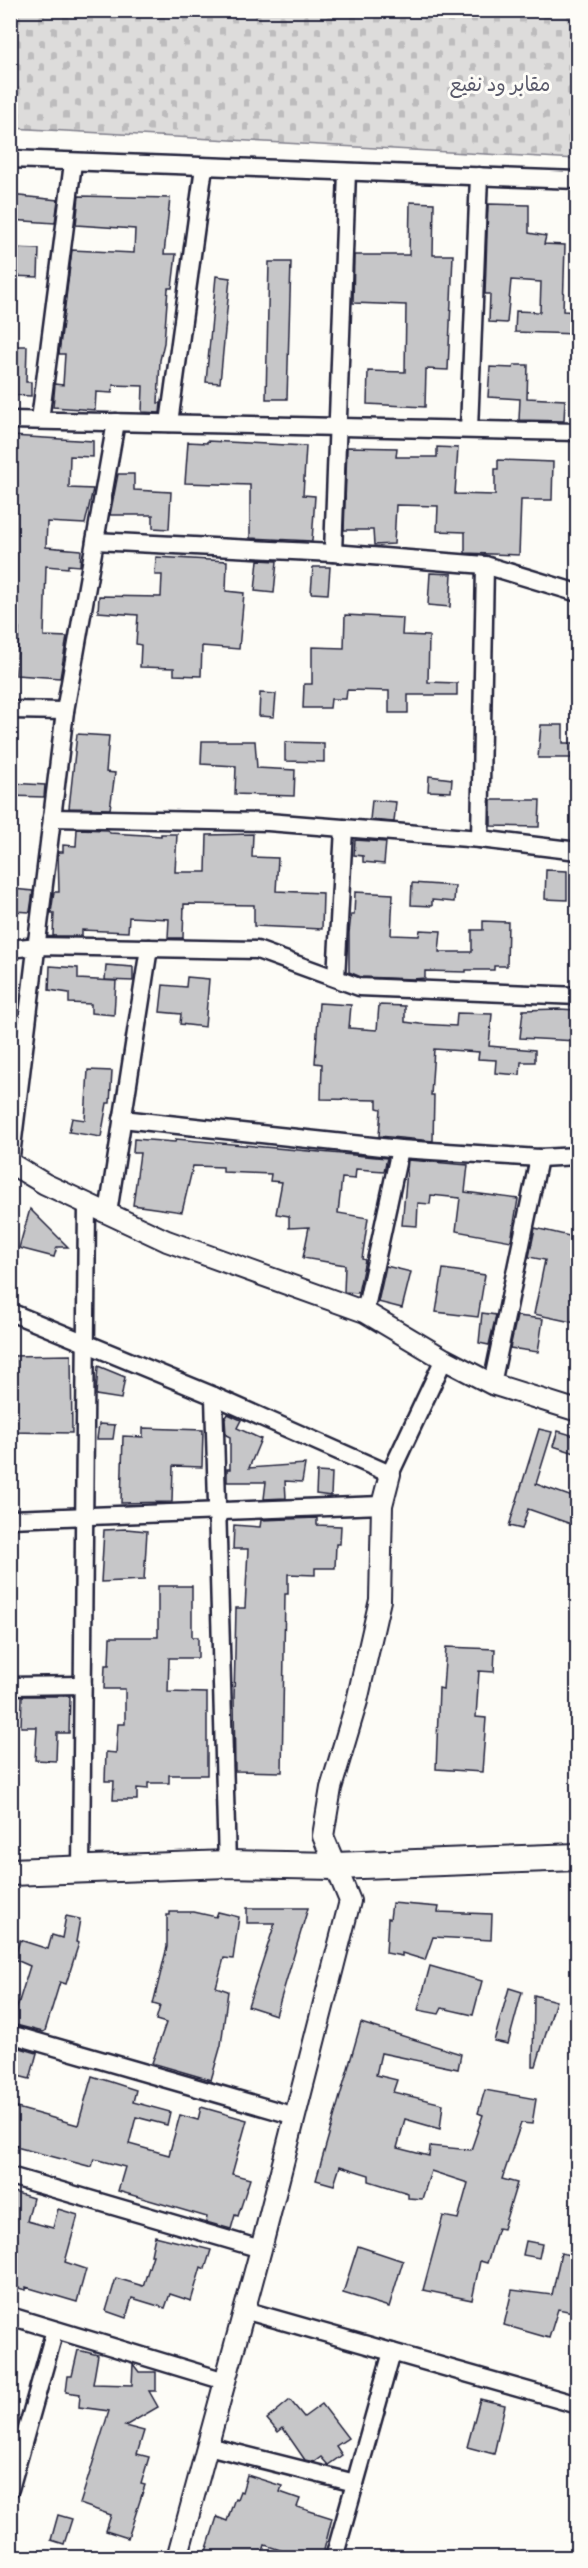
<svg xmlns="http://www.w3.org/2000/svg" width="588" height="2568" viewBox="0 0 588 2568" font-family="Delius,'Playpen Sans Arabic',sans-serif">
<style>
.cemetery{fill:url(#cemetery-stones);stroke:#807f8b;stroke-width:1.5}
.building{fill:#c6c6c8;stroke:#22223b;stroke-width:1.5}
.lines{fill:none;stroke-linecap:round;stroke-linejoin:round}
.minor-casing{stroke:#22223b;stroke-width:21}
.tertiary-casing{stroke:#22223b;stroke-width:24}
.primary-casing{stroke:#22223b;stroke-width:30}
.minor{stroke:#fdfcf7;stroke-width:16}
.tertiary{stroke:#fdfcf7;stroke-width:20}
.primary{stroke:#fdfcf7;stroke-width:26}
.labels{text-anchor:middle;dominant-baseline:central;stroke-width:6;stroke-linejoin:round;paint-order:stroke}
.park-label{font-size:20px;fill:#5a5a6b;stroke:#fdfcf7}
</style>
<defs>
<pattern id="cemetery-stones" width="16" height="16" patternUnits="userSpaceOnUse" patternTransform="scale(1.5)"><rect width="16" height="16" fill="#dddcdb"/><path d="M2 7V4a2 2 0 0 1 4 0v3zM10 15v-3a2 2 0 0 1 4 0v3z" fill="#bdbcbd"/></pattern>
</defs>
<rect width="100%" height="100%" fill="#fdfcf7"/>
<filter id="ink" filterUnits="userSpaceOnUse"><feTurbulence type="fractalNoise" baseFrequency=".0167" numOctaves="2"/><feDisplacementMap in="SourceGraphic" scale="12" xChannelSelector="R" yChannelSelector="G"/><feConvolveMatrix kernelMatrix="1 2 1 2 8 2 1 2 1" color-interpolation-filters="sRGB"/></filter>
<g filter="url(#ink)">
<path class="cemetery" d="M10 11H577V159L11 128Z"/>
<g class="building">
<path d="M10 195 58 200 55 223 10 220Z"/>
<path d="M79 196 170 198 164 254H176L172 288H168L164 343 160 360 158 403H161L160 413 142 412 143 386 113 385 112 393 96 392 95 410 53 407 55 384 63 385 65 354H59L72 250 134 253 135 229 76 225Z"/>
<path d="M410 202 434 203 433 255H453L448 370 426 369 425 407 367 404 368 371 405 372 406 305 353 303 354 255H409Z"/>
<path d="M488 204 529 205V233L546 236 544 244 565 245 563 311 578 312V334L515 332 516 311 540 312 541 282 511 280 507 323 489 322 490 294H485Z"/>
<path d="M10 248 39 249 38 277 10 276Z"/>
<path d="M269 262H291L287 399H266Z"/>
<path d="M216 276 230 278 220 383 206 382Z"/>
<path d="M15 346H27L26 382H31V396L12 395 10 356H14Z"/>
<path d="M514 365H528L527 398 565 400 564 421 519 420 520 399 488 397 490 367 513 368Z"/>
<path d="M12 436 93 441V457L70 456 69 488 93 489 85 524 47 522 46 547 81 550 80 566 68 565V568L46 566 44 636 67 637 60 678 16 675 19 628H10Z"/>
<path d="M207 441 306 446 303 495 315 496 312 541 250 538V485L185 483 188 442 207 443Z"/>
<path d="M347 447 397 448 396 457H437V447L458 448 455 494 495 495V469H498V460L553 462 552 500H521L519 555 465 553V532L437 531 438 506 396 505 394 544 374 545 373 530H344Z"/>
<path d="M118 474H134V490L171 492 169 529 153 528V515H110Z"/>
<path d="M156 557 227 561 226 591 244 593 239 649 202 646 201 676 174 675V668L140 667 141 645 136 644 138 615 98 612 99 596 161 597 162 575H155Z"/>
<path d="M258 560 277 561 274 593 255 591Z"/>
<path d="M313 567H330L328 594 311 593Z"/>
<path d="M430 573 452 574 450 607 428 605Z"/>
<path d="M345 615 403 618 402 635 429 636 428 682 457 683V695H408V713H389V691L347 690 346 699H331L330 708H303L304 684H312V647L344 648Z"/>
<path d="M260 693 276 694 274 717 259 716Z"/>
<path d="M541 725H563V743H577V758H538Z"/>
<path d="M77 734 109 736 106 772 115 773 110 809 69 808Z"/>
<path d="M202 741H255L257 768 295 770 294 796 235 794 236 766 201 764Z"/>
<path d="M285 742 324 743V762L285 761Z"/>
<path d="M429 776 452 779 451 792 428 791Z"/>
<path d="M10 783 45 785 44 797 10 796Z"/>
<path d="M372 800 396 802 394 822 370 820Z"/>
<path d="M491 800H540L539 827 491 826Z"/>
<path d="M77 829 108 830 110 833 161 836V834H177L175 872H206L207 835 253 834 252 857 278 858 276 891 323 893 322 929 254 926V905L184 904 183 938H168L169 919 129 917 128 932 82 930V936H53L54 913H51L54 892H59L58 852H63V845L76 846Z"/>
<path d="M355 840 386 842 384 864 363 862V856L354 855Z"/>
<path d="M546 870 567 871V900L545 899Z"/>
<path d="M412 883 455 886 454 902 432 900V906L411 905Z"/>
<path d="M13 889 33 891 30 912 12 911Z"/>
<path d="M355 892 393 894 391 935 419 936 420 930 441 931 439 952H472V930H483V921L508 922 507 966H494V970H466V972L425 971V978L413 979 361 977 349 972V933L351 915H354Z"/>
<path d="M106 965 133 967V981L105 980Z"/>
<path d="M50 966 78 968V979L116 981 114 1015 91 1013V1004L69 1003V993L49 990Z"/>
<path d="M187 977 209 979 205 1027 180 1024 181 1014 160 1012 163 985 186 987Z"/>
<path d="M319 1003 351 1005 349 1028 377 1030 379 1005 405 1006V1022L420 1024 456 1026 457 1013 492 1014 489 1046 535 1050V1062H521L520 1075 495 1073 496 1060 478 1059 479 1052 434 1049 431 1095H434L433 1141 379 1136 381 1109 377 1108V1100L321 1099 322 1064 315 1063Z"/>
<path d="M559 1009 577 1010V1041L520 1038 523 1010Z"/>
<path d="M88 1070 112 1071 110 1103H107L101 1137 69 1132 72 1118 85 1120Z"/>
<path d="M134 1139 175 1142 176 1139 387 1158 384 1171 356 1169 355 1179 342 1178 338 1213 368 1218 362 1259 365 1260 358 1293 344 1292 345 1265 303 1258 309 1227 289 1228V1216L276 1214 282 1182 270 1181 271 1174 223 1172V1167L193 1166 182 1212 133 1205 140 1153H133Z"/>
<path d="M408 1160 468 1165 465 1192 518 1199 511 1241 456 1231 460 1198 431 1195 430 1204 418 1203 417 1226 402 1225Z"/>
<path d="M30 1209 68 1247H57L54 1257 19 1248Z"/>
<path d="M535 1228 578 1238 576 1323 534 1314 545 1260 529 1257Z"/>
<path d="M386 1266 411 1272 402 1308 378 1302Z"/>
<path d="M443 1269 485 1275 478 1317 436 1312Z"/>
<path d="M482 1313 496 1315 489 1345 479 1343Z"/>
<path d="M517 1316 543 1319 538 1352 510 1348Z"/>
<path d="M71 1355 72 1433 10 1432V1356Z"/>
<path d="M98 1366 125 1377 121 1399 96 1395Z"/>
<path d="M228 1414 241 1420 237 1428 261 1439 249 1468 305 1464 302 1482 285 1481 286 1498 264 1499 266 1482H227V1469H230V1437L226 1435 225 1419Z"/>
<path d="M99 1424 115 1425 113 1439H97Z"/>
<path d="M143 1428 203 1430 202 1467 173 1466 172 1502 121 1503 123 1436 143 1437Z"/>
<path d="M539 1429 552 1432 536 1484 578 1499V1504L571 1524 528 1509 522 1529 509 1526Z"/>
<path d="M558 1431 578 1437V1454L553 1446Z"/>
<path d="M317 1472 332 1473 331 1496 316 1494Z"/>
<path d="M317 1518V1525L341 1526 340 1544H336L335 1568H315V1575L288 1574V1594H285L282 1772 235 1771 234 1699 236 1608H245L248 1549H233L234 1525 260 1527 261 1520Z"/>
<path d="M126 1529 147 1531 144 1580 101 1582 104 1530Z"/>
<path d="M158 1586H192V1637H198V1658H169L168 1692 207 1693V1775H169V1783H148V1789L137 1788V1800H113L114 1781H105L106 1752 116 1753 118 1724H125V1689H104L105 1665H109L110 1637H158Z"/>
<path d="M446 1647 495 1649 494 1672 479 1671 476 1717 486 1718 482 1772 436 1769 439 1688 443 1689Z"/>
<path d="M22 1696H70L69 1733H57L56 1761 35 1760 37 1727H21Z"/>
<path d="M392 1903 439 1907 438 1912 492 1914 491 1940 433 1937 425 1960 402 1953V1956L386 1953 388 1918 390 1919Z"/>
<path d="M247 1908H308L276 2015 248 2006 275 1923H247Z"/>
<path d="M170 1912H194L216 1917 218 1912 239 1917 233 1959 224 1958 216 1987 228 1991 221 2045 211 2080 152 2063 166 2023 156 2020 160 2006 153 2004 167 1947V1915H170Z"/>
<path d="M66 1916 80 1919 76 1942 79 1943 66 1984 60 1982 45 2031 43 2032 12 2024 30 1966 14 1959 20 1940 48 1949 52 1935 62 1938Z"/>
<path d="M430 1966 482 1981 473 2015 442 2008 439 2014 418 2010Z"/>
<path d="M509 1988 522 1992 508 2044 494 2041Z"/>
<path d="M534 1995 556 2001 536 2066H533Z"/>
<path d="M361 2023 461 2054 458 2069 381 2053 376 2075 397 2080 393 2092 443 2104 440 2129 405 2119 397 2148 429 2156 430 2146 471 2150 483 2115 478 2113 485 2090 536 2099 532 2124 521 2123 502 2179 517 2183 503 2229 498 2228 487 2263 480 2261 472 2300 423 2290 443 2216 458 2219 468 2183 431 2171 422 2199 408 2198V2193L369 2181V2175L340 2166 334 2185 316 2180Z"/>
<path d="M10 2045 37 2053 30 2079 10 2074Z"/>
<path d="M92 2076 136 2090 133 2102 170 2112 167 2125 136 2117 129 2144 169 2155 180 2115 198 2120 201 2107 247 2120 232 2174 250 2179 238 2216 235 2215 231 2229 206 2222 207 2217 118 2191 125 2167 94 2159 92 2167 16 2147 17 2145 10 2143V2106L78 2125Z"/>
<path d="M10 2191 33 2198 27 2221 53 2228 58 2209 78 2215 65 2262 86 2269 77 2302 26 2287V2290L10 2286Z"/>
<path d="M155 2236 211 2250 205 2269 201 2267 191 2301 170 2294 165 2308 132 2298 126 2318 106 2311 116 2278 143 2286 153 2255H151Z"/>
<path d="M526 2241 542 2244 539 2258 523 2255Z"/>
<path d="M358 2246 403 2261 389 2307 343 2293Z"/>
<path d="M561 2253 578 2257V2313L558 2309 549 2338 504 2325 512 2290 552 2295Z"/>
<path d="M78 2350 98 2355 93 2384 132 2385 133 2364 139 2372H156V2391H149L158 2407 125 2426 144 2431 137 2454 149 2457 141 2484 145 2485 128 2538 106 2531 111 2515 80 2504 109 2411 79 2407 80 2394 66 2392 68 2376H72Z"/>
<path d="M480 2399 505 2405 494 2454 467 2447Z"/>
<path d="M290 2400 304 2417 322 2404 348 2438 336 2446 342 2455 328 2465 321 2457 314 2462 305 2460 283 2428 278 2432 267 2419Z"/>
<path d="M247 2475 282 2486 280 2492 300 2499 297 2507 332 2518 322 2558H304L265 2545 261 2558H204L217 2517 227 2521 235 2498 237 2499 240 2491 242 2492Z"/>
<path d="M58 2515 72 2519 64 2544 51 2540Z"/>
</g>
<g class="lines">
<g class="minor-casing">
<g id="minor">
<path d="M10 159 578 180"/>
<path d="M10 420 578 432"/>
<path d="M40 420 73 163"/>
<path d="M169 423 204 167"/>
<path d="M469 429 479 176"/>
<path d="M95 541 333 553 485 565 578 593"/>
<path d="M333 553 347 172"/>
<path d="M10 710 65 711"/>
<path d="M52 818 268 822 480 839 578 851"/>
<path d="M480 839 485 565"/>
<path d="M10 949 37 946 257 950 359 987 578 996"/>
<path d="M336 978 344 828"/>
<path d="M122 1119 400 1149 539 1158 578 1156"/>
<path d="M10 1164 65 711 116 422"/>
<path d="M108 1213 149 948"/>
<path d="M10 1312 214 1396 390 1474 444 1359"/>
<path d="M365 1312 400 1149"/>
<path d="M492 1384 539 1158"/>
<path d="M214 1396 227 1864"/>
<path d="M10 1519 382 1505"/>
<path d="M10 1686 83 1685"/>
<path d="M81 1870 87 1204"/>
<path d="M10 2034 295 2116"/>
<path d="M10 2176 261 2249"/>
<path d="M244 2310 578 2405"/>
<path d="M10 2316 225 2381"/>
<path d="M208 2446 355 2483"/>
<path d="M10 2489 55 2330"/>
<path d="M334 2558 392 2352"/>
</g>
</g>
<g class="tertiary-casing">
<g id="tertiary">
<path d="M10 1163 45 1184 167 1241 365 1312 444 1359 492 1384 578 1411"/>
<path d="M177 2558 261 2249 350 1901 323 1836 331 1788 357 1701 380 1600 382 1505 390 1474"/>
</g>
</g>
<g class="primary-casing">
<path id="primary" d="M10 1872 227 1864 335 1866 578 1857"/>
</g>
<use href="#minor" class="minor"/>
<use href="#tertiary" class="tertiary"/>
<use href="#primary" class="primary"/>
</g>
</g>
<g class="labels">
<g class="park-label">
<text x="500" y="83">مقابر ود نفيع</text>
</g>
</g>
<rect width="588" height="2568" fill="none" stroke="#fdfcf7" stroke-width="36"/>
<rect x="18" y="18" width="552" height="2532" fill="none" stroke="#22223b" stroke-width="2" filter="url(#ink)"/>
</svg>
